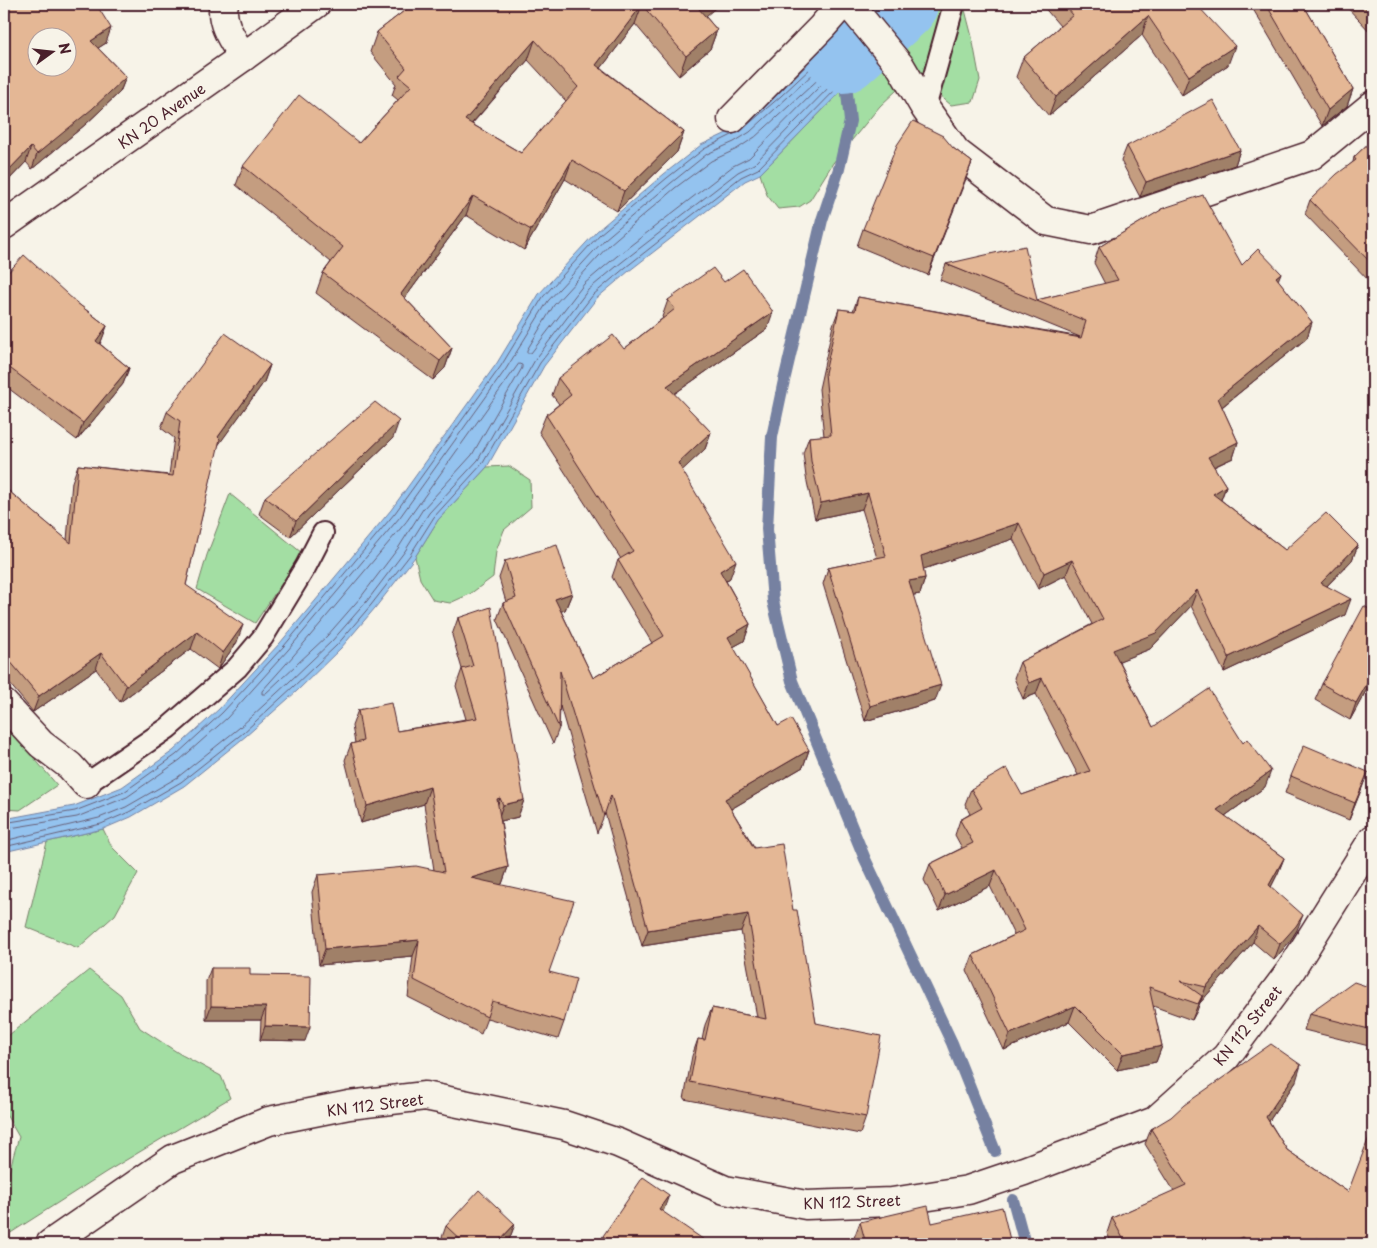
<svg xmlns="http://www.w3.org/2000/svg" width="1377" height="1248" viewBox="0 0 1377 1248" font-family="'Playpen Sans',sans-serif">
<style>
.green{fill:#a3dea3;stroke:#767e67}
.water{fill:#94c3ef;stroke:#7681a1}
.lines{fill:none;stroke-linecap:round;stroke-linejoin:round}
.shore{stroke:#686179;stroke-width:1}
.stream{stroke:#7681a1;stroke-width:12}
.river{stroke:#94c3ef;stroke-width:74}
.lane-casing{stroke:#4a1f2b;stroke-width:24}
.street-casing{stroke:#4a1f2b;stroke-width:31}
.secondary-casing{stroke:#4a1f2b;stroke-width:31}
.lane{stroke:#f7f3e8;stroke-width:20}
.street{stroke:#f7f3e8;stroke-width:28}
.secondary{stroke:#f7f3e8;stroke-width:28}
.wall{fill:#c49d80;stroke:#4a1f2b;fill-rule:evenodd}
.shaded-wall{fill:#a08068;stroke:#4a1f2b}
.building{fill:#e4b795;stroke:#4a1f2b;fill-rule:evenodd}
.labels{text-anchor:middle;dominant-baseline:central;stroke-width:5;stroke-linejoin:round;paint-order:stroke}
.street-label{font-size:15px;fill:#4a1f2b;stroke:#f7f3e8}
</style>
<rect width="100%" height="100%" fill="#f7f3e8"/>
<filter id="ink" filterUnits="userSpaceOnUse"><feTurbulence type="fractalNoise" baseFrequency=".02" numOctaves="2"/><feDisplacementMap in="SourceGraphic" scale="10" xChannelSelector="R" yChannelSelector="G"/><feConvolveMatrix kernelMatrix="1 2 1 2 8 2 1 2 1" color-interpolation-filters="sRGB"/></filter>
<g filter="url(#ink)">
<g class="green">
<path d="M923 4H961L964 6 972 37 980 80 973 102 951 105 919 78 895 42 908 20Z"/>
<path d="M877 63 893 73 897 90 880 106 833 163 810 200 799 207 778 209 767 195 760 174 847 85 869 65Z"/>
<path d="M509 466 530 480 531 507 504 530 496 551 493 577 470 594 450 603 433 600 420 579 415 557 438 520 487 467Z"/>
<path d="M230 494 302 553 255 623 197 589 207 555Z"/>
<path d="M4 723 57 785 20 810 4 809Z"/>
<path d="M103 829 112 847 138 873 115 915 78 948 26 927 47 842Z"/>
<path d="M89 970 121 995 140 1028 180 1054 221 1076 230 1098 106 1172 9 1234C0 1200 9 1170 19 1137L4 1111V1039Z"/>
</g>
<path class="water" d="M830 43 843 56 847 85 760 174 745 181 629 271 597 298 544 366 487 467 438 520 415 557 375 608 341 648 297 691 246 736 184 786 131 817 103 829 4 852V819L74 806 122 787 173 751 219 709 280 643 391 510 497 363 539 294 597 231 664 174 701 145 729 132 743 123 778 93Z"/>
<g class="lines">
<g class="shore">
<path d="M819 79H822L823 83 749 158 733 166 617 256 584 284 531 353H527V350L554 305 610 244 675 188 711 161 737 149 755 137Z"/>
<path d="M519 364 522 365V368L472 455 423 509 399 547 361 597 327 636 265 694H262V691L294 655 406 522Z"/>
<path d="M4 823 75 811 124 792 176 755 222 713 284 646 395 513 501 366 543 297 600 234 667 178 704 149 736 133"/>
<path d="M4 829 77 817 127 797 180 760 227 718 288 650 400 517 506 369 548 301 605 239 671 183 707 154 734 142 750 132 828 60 832 61 834 82 754 164 738 172 622 262 588 290 535 360 478 460 429 513 405 551 367 601 332 641 289 682 239 728 178 777 126 807 99 818 4 841"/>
<path d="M4 847 101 824 129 812 181 782 243 733 293 687 337 645 371 605 410 555 434 517 483 463 540 363 593 295 626 267 741 177 758 169 841 84 838 59 831 52H828L781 96 744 128"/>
</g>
<g class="stream">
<path d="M843 56 850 121 839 169 822 220 783 385 772 437 767 529 773 601 792 681 865 859 952 1043 995 1151"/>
<path d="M1013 1200 1025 1244"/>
</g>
<path class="river" d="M843 56 901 4"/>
<g class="lane-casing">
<g id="lane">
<path d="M925 108 954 4"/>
<path d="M86 784 168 728 237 668 263 637 306 566 323 533"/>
</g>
</g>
<g class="street-casing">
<g id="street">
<path d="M224 4C219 22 234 42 243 57"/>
<path d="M849 4 901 67 925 108 956 152 1046 221 1091 230 1312 155 1373 105"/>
<path d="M732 119 822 27 842 4"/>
<path d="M4 704 41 744 70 766 86 784"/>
</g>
</g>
<g class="secondary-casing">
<g id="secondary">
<path d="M4 225 243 57 316 4"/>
<path d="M50 1244 173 1159 269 1121 349 1105 425 1096 564 1125 618 1143 725 1190 806 1205 892 1202 968 1190 1024 1171 1155 1121 1226 1057 1291 970 1373 839"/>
</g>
</g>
<use href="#lane" class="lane"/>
<use href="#street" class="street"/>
<use href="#secondary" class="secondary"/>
</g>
<g class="wall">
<path d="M4 4 106 43 98 48 126 77 120 92 86 124 32 169 26 162 4 185Z"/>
<path d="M413 4H720L705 16 717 30 710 49 679 76 635 24 601 68 684 132 677 152 617 211 565 179 524 250 466 215 405 298 452 348 445 368 433 380 316 293 323 273 331 262 236 185 243 166 359 143 398 100 392 95 396 84 370 52 377 32ZM528 60 566 101 521 153 472 124Z"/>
<path d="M1042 4H1196L1228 65 1182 95 1142 35 1049 116 1016 77 1023 58 1060 26 1042 5Z"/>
<path d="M1250 4H1303L1353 89 1347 106 1322 126Z"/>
<path d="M1344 4H1373V35Z"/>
<path d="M1373 139V283L1372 284 1305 214 1310 200 1353 162 1354 157Z"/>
<path d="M1127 146 1240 150 1235 165 1140 197 1121 161Z"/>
<path d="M953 148 972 162 928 275 857 246 863 229Z"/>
<path d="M1161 209 1242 265 1278 280 1312 322 1307 338 1222 407 1238 442 1233 458 1214 467 1226 486 1221 500 1285 550 1358 545 1352 560 1327 586 1345 615 1224 672 1191 606 1150 649 1119 661 1153 727 1265 787 1225 816 1284 858 1278 873 1271 887 1297 930 1290 941 1274 960 1253 942 1200 1003 1192 1020 1153 1006 1162 1046 1156 1062 1117 1070 1069 1022 1004 1050 967 971 973 955 1014 935 990 886 939 911 924 880 930 864 962 848 955 835 960 820 970 814 965 804 971 789 1022 795 1078 775 1036 694 1023 699 1014 678 1020 662 1092 624 1066 575 1038 589 1013 539 923 569 925 578 920 594 913 595 935 701 865 721 823 584 828 568 877 558 862 509 815 519 806 477 803 453 809 437 824 436 819 389 833 325 839 309 853 311 858 297 1080 337 940 280 946 264 1037 300 1105 284 1094 263 1099 247 1160 211Z"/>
<path d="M4 277 77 303 107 326 100 344 129 368 123 384 77 440 4 385Z"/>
<path d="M724 282 767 329 674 394 711 432 705 449 682 470 730 578 726 581 750 624 744 641 733 647 778 726 809 750 803 767 731 809 793 910 816 1023 866 1117 860 1134 684 1099 692 1056 698 1039 702 1040 705 1025 712 1008 757 1017 741 931 642 946 605 813 597 833 560 706 559 728 553 744 497 619 503 603 506 602 499 578 505 561 572 593 565 610 561 611 593 678 652 643 612 577 618 560 621 559 539 432 546 415 559 404 552 395 558 378 624 349 663 318 662 317 668 300Z"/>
<path d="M270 365 264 382 218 445 186 585 237 642 218 669 191 649 120 702 96 669 33 712 4 677V487L67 540 72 482 78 465 169 475 174 438 161 428 167 412Z"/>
<path d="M393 438 290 537 259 514 265 497Z"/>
<path d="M1373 611V678L1350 720 1315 700 1322 684Z"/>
<path d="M458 618 524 800 518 817 501 821 508 867 502 884H500L549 972 564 1022 558 1039 487 1018 481 1034 408 997 413 956 319 965 312 892 318 875 434 870 424 804 361 823 345 760 351 744 355 743 352 726 358 710 397 731 466 719 456 686 462 669 452 635Z"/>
<path d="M1368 772 1349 820 1285 793 1291 776Z"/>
<path d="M211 968 250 975 305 1041 260 1040 261 1020H206V981Z"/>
<path d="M1373 972V1047L1304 1030 1309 1014 1366 986Z"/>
<path d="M1296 1081 1269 1121 1287 1150 1348 1192 1373 1244H1112L1107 1233 1112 1218 1174 1191 1145 1144 1151 1129Z"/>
<path d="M663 1212 600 1244 603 1236Z"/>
<path d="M860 1222 932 1223 1011 1244H853L852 1243Z"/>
<path d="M515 1224 509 1240 506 1244H441L440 1243 446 1226Z"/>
</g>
<g class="shaded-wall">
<path d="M705 4H720L692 28 699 9Z"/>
<path d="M642 5 635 24 589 84 596 65Z"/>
<path d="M1148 16 1142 35 1049 116 1056 97Z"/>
<path d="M111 28 106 43 86 56 91 41Z"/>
<path d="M717 30 710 49 679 76 686 56Z"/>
<path d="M535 40 528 60 458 139 465 120Z"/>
<path d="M1235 46 1228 65 1182 95 1189 76Z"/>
<path d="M126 77 120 92 86 124 32 169 37 154Z"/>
<path d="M1353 89 1347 106 1322 126 1328 110Z"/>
<path d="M684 132 677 152 617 211 624 191Z"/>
<path d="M31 147 26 162 4 185V175Z"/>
<path d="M1240 150 1235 165 1140 197 1146 182Z"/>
<path d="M572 160 565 179 524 250 531 230Z"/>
<path d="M972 162 966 179 928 275 934 258Z"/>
<path d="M473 196 466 215 394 313 401 294Z"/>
<path d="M1281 273 1275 288 1276 277Z"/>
<path d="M773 312 767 329 661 403 667 386Z"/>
<path d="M1312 322 1307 338 1213 414 1218 398Z"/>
<path d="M107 326 101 342 90 357 96 341Z"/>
<path d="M452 348 445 368 433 380 440 361Z"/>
<path d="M270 365 264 382 212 454 218 437Z"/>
<path d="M129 368 123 384 77 440 83 423Z"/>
<path d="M399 421 393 438 290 537 296 521Z"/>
<path d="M711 432 705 449 672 480 678 463Z"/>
<path d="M1238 442 1233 458 1202 472 1208 457Z"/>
<path d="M1226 486 1220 502 1213 494Z"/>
<path d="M868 493 862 509 815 519 821 503Z"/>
<path d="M1019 523 1013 539 915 572 921 556Z"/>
<path d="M1358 545 1352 560 1315 598 1321 583Z"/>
<path d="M1072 560 1066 575 1038 589 1044 573Z"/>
<path d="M736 561 730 578 714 588 720 571Z"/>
<path d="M925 578 920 594 903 597 909 581Z"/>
<path d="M1197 590 1191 606 1150 649 1107 666 1113 650Z"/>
<path d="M572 593 565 610 549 615 555 599Z"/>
<path d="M1351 599 1345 615 1224 672 1229 657Z"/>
<path d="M750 624 744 641 722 653 728 637Z"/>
<path d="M243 625 237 642 218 669 223 653Z"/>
<path d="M197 632 191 649 120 702 126 686Z"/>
<path d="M101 653 96 669 33 712 39 696Z"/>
<path d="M1373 673V678L1350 720 1356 703Z"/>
<path d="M1042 678 1036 694 1023 699 1029 683Z"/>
<path d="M941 685 935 701 865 721 870 706Z"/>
<path d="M809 750 803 767 719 816 725 799Z"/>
<path d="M1271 771 1265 787 1211 826 1217 810Z"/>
<path d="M1368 772 1362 788 1349 820 1355 803Z"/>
<path d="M430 787 424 804 361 823 367 806Z"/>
<path d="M500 798 494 815 497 799Z"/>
<path d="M524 800 518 817 497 822 503 805Z"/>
<path d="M1284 858 1278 873 1264 901 1269 885Z"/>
<path d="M508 867 502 884 465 895 471 878Z"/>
<path d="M996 870 990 886 939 911 945 895Z"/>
<path d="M748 914 741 931 642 946 648 930Z"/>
<path d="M1303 915 1297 930 1290 941 1274 960 1280 944Z"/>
<path d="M1258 926 1253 942 1200 1003 1206 987Z"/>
<path d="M419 940 413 956 319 965 325 949Z"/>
<path d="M1202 996 1197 1011 1192 1020 1198 1004Z"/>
<path d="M211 1006 266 1007 261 1020H206Z"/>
<path d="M1075 1006 1069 1022 1004 1050 1010 1034Z"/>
<path d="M265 1026 310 1027 305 1041 260 1040Z"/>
<path d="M1162 1046 1156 1062 1117 1070 1123 1054Z"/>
<path d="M1301 1065 1296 1081 1261 1133 1266 1117Z"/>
<path d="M669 1195 663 1212 659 1209Z"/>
<path d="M515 1224 509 1240 506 1244H496Z"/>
<path d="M1242 1237 1239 1244H1228Z"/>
</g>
<g class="building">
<path d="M4 4H96L111 28 91 41 126 77 92 109 37 154 31 147 4 175ZM38 38H68V68H38Z"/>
<path d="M413 4H705L699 9 717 30 686 56 642 5 596 65 684 132 624 191 572 160 531 230 473 196 401 294 452 348 440 361 323 273 343 247 243 166 299 95 359 143 411 86 399 76 406 68 377 32ZM535 40 578 87 521 153 465 120Z"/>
<path d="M1064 4H1196L1235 46 1189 76 1148 16 1056 97 1023 58 1073 15Z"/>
<path d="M1266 4H1303L1353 89 1328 110Z"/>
<path d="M1363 4H1373V15Z"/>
<path d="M1213 100 1240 150 1146 182 1127 146Z"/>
<path d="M913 121 943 136 953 148 972 162 934 258 863 229 897 145Z"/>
<path d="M1373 139V265L1310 200 1337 174 1356 160 1354 157Z"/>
<path d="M1203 195 1242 265 1258 249 1281 273 1276 277 1312 322 1218 398 1238 442 1208 457 1226 486 1213 494 1285 550 1326 513 1358 545 1321 583 1351 599 1229 657 1197 590 1156 633 1113 650 1153 727 1209 689 1243 743 1247 739 1271 771 1217 810 1284 858 1269 885 1303 915 1296 926 1280 944 1258 926 1206 987 1181 981 1202 996 1198 1004 1149 987 1162 1046 1123 1054 1075 1006 1010 1034 973 955 1025 930 996 870 945 895 930 864 973 843 960 820 982 808 971 789 1007 768 1022 795 1090 771 1042 678 1029 683 1020 662 1103 619 1072 560 1044 573 1019 523 921 556 925 578 909 581 941 685 870 706 828 568 886 556 868 493 821 503 811 461 809 437 831 435 825 373 839 309 855 311 858 297 1081 338 1086 321 946 264 1025 246 1037 300 1118 280 1099 247 1161 210V209Z"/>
<path d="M24 255 77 303 107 326 96 341 129 368 83 423 7 366 4 370V277Z"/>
<path d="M713 268 724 282 743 269 773 312 667 386 711 432 678 463 736 561 720 571 750 624 728 637 778 726 791 719 809 750 725 799 754 848 782 844 793 910H797L816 1023 881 1036 866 1117 690 1082 698 1039 705 1040 712 1008 766 1019 748 914 648 930 611 795 604 816 560 671 559 728 503 603 516 598 505 561 557 545 572 593 555 599 593 678 664 636 618 560 633 551 546 415 571 395 558 378 613 335 624 349 675 309 668 300Z"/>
<path d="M225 333 270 365 218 437 220 439 186 585 243 625 223 653 197 632 126 686 101 653 39 696 4 654V487L71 543 78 465 173 476 180 421 167 412Z"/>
<path d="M375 402 399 421 296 521 265 497Z"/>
<path d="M1364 606 1373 611V673L1356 703 1322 684Z"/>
<path d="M491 607 524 800 503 805 500 798 497 799 508 867 471 878 574 901 549 972 576 979 564 1022 492 1001 487 1017 414 980 419 940 325 949 318 875 416 866 444 872 430 787 367 806 351 744 363 741 358 710 391 703 397 731 477 718 462 669 473 666 458 618Z"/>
<path d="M1304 745 1368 772 1355 803 1291 776Z"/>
<path d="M211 968H250V975L311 976 310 1027 265 1026 266 1007 211 1006Z"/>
<path d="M1373 972V1030L1309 1014 1354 982 1366 986Z"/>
<path d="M1271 1044 1301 1065 1266 1117 1287 1150 1348 1192 1371 1132 1373 1133V1244H1330L1317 1238 1313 1244H1252L1242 1237 1228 1244H1126L1112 1218 1186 1185 1151 1129 1171 1117 1184 1105Z"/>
<path d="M643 1177 669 1195 659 1209 710 1244H601L607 1239 603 1236Z"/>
<path d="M479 1190 515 1224 496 1244H465L446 1226Z"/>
<path d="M928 1206 932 1223 1002 1207 1011 1244H866L860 1222Z"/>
</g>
</g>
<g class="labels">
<g class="street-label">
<text transform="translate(161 115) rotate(-35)">KN 20 Avenue</text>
<text transform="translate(1247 1025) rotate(-51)">KN 112 Street</text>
<text transform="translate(375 1104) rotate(-7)">KN 112 Street</text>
<text transform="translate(852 1201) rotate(-2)">KN 112 Street</text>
</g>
</g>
<rect width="1377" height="1248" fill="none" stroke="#f7f3e8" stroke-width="20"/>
<rect x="10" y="10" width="1357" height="1228" fill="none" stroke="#4a1f2b" stroke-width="2" filter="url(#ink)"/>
<g transform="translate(52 52) rotate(75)"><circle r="24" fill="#f7f3e8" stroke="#b29e9c"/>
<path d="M0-4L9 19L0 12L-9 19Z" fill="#4a1f2b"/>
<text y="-8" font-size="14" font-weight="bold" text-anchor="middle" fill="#4a1f2b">N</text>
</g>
</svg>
